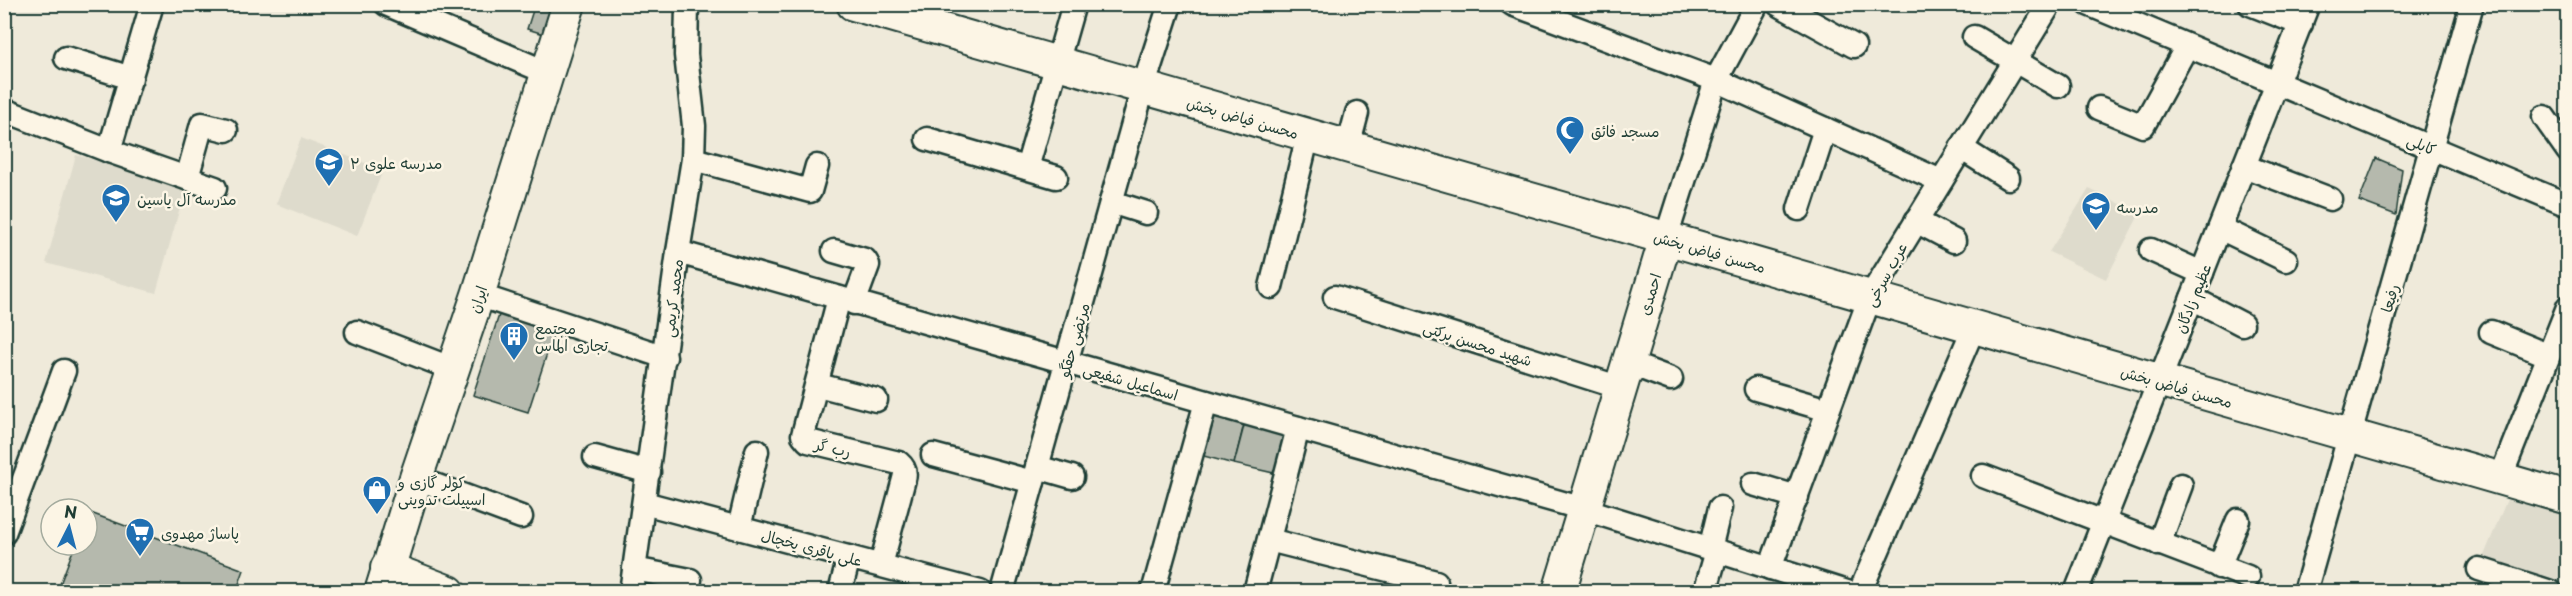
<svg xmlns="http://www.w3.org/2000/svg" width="2572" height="596" viewBox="0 0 2572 596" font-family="'Playpen Sans','Playpen Sans Arabic',sans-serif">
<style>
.built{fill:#dedbcc}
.building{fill:#b5b9ad;stroke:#1f3d34;stroke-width:1.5}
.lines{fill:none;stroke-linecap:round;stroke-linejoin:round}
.street-casing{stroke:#1f3d34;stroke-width:27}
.secondary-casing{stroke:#1f3d34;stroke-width:36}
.street{stroke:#fcf5e5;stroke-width:22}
.secondary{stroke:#fcf5e5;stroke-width:32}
.labels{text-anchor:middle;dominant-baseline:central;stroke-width:5;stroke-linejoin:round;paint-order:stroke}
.street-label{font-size:15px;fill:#1f3d34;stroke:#fcf5e5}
.poi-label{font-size:15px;fill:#1f3d34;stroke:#fcf5e5;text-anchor:start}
</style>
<rect width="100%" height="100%" fill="#efeada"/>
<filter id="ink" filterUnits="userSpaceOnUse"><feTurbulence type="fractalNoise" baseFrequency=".0167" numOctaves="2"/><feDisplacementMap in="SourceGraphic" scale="12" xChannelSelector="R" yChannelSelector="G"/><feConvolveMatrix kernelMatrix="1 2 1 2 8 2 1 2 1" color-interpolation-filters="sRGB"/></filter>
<g filter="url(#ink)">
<g class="built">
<path d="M301 138 383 170 357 236 276 204Z"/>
<path d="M76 155 186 186 156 293 46 263Z"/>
<path d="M2089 189 2140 213 2106 279 2049 252Z"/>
<path d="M2510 492 2567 508V582L2483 558Z"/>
</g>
<g class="building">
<path d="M535 4H553L544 34 527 29Z"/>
<path d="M2376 158 2402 169 2396 215 2359 201Z"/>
<path d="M500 312 555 329 528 412 473 395Z"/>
<path d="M1211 410 1245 420 1234 464 1200 455Z"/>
<path d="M1245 422 1289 435 1278 474 1234 464Z"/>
<path d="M88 512 244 570 236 592H57L75 545H87Z"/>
</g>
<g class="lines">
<g class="street-casing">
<g id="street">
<path d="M386 4 548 73"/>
<path d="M1512 4 1716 80 1941 181"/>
<path d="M1778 4 1854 46"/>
<path d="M2088 4 2568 205"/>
<path d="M2250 4 2301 24"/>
<path d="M1974 37 2058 86"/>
<path d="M66 58 131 78"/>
<path d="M2099 108 2143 126 2187 46"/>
<path d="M4 110 109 151 215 188"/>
<path d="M2544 117 2568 151"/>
<path d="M927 139 1056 177"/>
<path d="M1348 147 1357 113"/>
<path d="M1961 148 2008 178"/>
<path d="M109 151 152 4"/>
<path d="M693 159 810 191 817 166"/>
<path d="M2244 166 2330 199"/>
<path d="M1027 168 1074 4"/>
<path d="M187 178 202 124 226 130"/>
<path d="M1111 202 1146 213"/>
<path d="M1799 209 1825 129"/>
<path d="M1916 221 1954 241"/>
<path d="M2220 228 2286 260"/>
<path d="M1666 238 1716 80 1757 4"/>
<path d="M2151 250 2202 273"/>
<path d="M834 251 865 260 868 265 854 303"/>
<path d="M678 252 1584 509 1847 592"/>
<path d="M1271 287 1308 135"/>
<path d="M478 295 665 357"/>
<path d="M1335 297 1621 388"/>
<path d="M839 298 803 435 808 441 899 463C905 468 906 472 904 479L881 565"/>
<path d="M2192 298 2242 324"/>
<path d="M357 332 453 369"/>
<path d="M2491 332 2547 355"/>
<path d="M1628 363 1671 379"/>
<path d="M818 385 876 400"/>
<path d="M1756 389 1828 410"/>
<path d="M933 455 1033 482"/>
<path d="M595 457 649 472"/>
<path d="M1037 467 1072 477"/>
<path d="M1983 476 2248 577"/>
<path d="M416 478 521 517"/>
<path d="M2500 479 2568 307"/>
<path d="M1753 484 1797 497"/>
<path d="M644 503 980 592"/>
<path d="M739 528 757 451"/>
<path d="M4 533 64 371"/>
<path d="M1269 540 1436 582"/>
<path d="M2159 544 2181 485"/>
<path d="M1710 549 1720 508"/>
<path d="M2219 567 2238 520"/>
<path d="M1770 568 1870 297 2050 4"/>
<path d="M634 569 690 580"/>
<path d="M2479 569 2551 592"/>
<path d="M631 592 678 252 693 159 694 126 686 55 687 4"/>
<path d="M840 592 849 557"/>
<path d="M1002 592 1143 88 1170 4"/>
<path d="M1153 592 1206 402"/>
<path d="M1255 592 1298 428"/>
<path d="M1705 592 1717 551"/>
<path d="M1860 592 1974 327"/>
<path d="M2076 592 2308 4"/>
<path d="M2305 592 2472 4"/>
</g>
</g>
<g class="secondary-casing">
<g id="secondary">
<path d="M853 4 2568 498"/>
<path d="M387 568 449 592"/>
<path d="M381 592 416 478 478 295 569 4"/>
<path d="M1559 592 1666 238"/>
</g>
</g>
<use href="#street" class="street"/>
<use href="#secondary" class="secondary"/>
</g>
</g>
<defs>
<g id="mosque-pin" transform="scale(1.5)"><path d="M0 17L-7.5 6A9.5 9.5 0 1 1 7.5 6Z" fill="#1f6fb2" stroke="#fcf5e5"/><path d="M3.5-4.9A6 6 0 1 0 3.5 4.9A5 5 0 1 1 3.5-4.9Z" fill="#fff"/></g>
<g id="school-pin" transform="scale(1.5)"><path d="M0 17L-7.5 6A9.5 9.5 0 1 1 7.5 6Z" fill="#1f6fb2" stroke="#fcf5e5"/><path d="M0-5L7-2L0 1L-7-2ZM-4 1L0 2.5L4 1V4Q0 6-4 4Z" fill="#fff"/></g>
<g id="building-pin" transform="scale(1.5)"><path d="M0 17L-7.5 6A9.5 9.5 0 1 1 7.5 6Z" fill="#1f6fb2" stroke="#fcf5e5"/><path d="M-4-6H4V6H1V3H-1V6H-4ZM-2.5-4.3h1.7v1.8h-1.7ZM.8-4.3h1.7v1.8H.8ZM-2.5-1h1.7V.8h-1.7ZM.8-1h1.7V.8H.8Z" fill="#fff"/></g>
<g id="shop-pin" transform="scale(1.5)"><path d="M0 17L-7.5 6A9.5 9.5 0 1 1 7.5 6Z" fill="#1f6fb2" stroke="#fcf5e5"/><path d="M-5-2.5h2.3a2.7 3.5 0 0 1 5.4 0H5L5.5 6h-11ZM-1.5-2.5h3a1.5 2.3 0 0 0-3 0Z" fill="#fff"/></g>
<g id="supermarket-pin" transform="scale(1.5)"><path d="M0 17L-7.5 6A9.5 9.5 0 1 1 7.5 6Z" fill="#1f6fb2" stroke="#fcf5e5"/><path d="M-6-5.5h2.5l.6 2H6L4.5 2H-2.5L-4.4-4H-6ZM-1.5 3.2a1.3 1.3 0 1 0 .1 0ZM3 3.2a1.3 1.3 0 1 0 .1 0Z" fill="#fff"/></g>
</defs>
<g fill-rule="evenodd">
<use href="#mosque-pin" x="1570" y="130"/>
<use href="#school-pin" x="329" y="162"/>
<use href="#school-pin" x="116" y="198"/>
<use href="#school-pin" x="2096" y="206"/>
<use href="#building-pin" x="514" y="336"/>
<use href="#shop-pin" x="377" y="490"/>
<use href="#supermarket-pin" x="140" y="532"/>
</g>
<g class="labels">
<g class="street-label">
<text transform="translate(1243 117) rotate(16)">محسن فیاض بخش</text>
<text transform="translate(2422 144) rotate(23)">کابلی</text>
<text transform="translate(1710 251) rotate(16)">محسن فیاض بخش</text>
<text transform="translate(1885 274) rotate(-61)">عرب سرخی</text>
<text transform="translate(1649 294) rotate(-73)">احمدی</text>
<text transform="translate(672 298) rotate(-83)">محمد کریمی</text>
<text transform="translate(2192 298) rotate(-68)">عظیم زادگان</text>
<text transform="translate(2389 298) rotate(-74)">رفیعا</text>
<text transform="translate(477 299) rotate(-72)">ایران</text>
<text transform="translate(1073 340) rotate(-74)">مرتضی حقگو</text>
<text transform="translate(1478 343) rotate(18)">شهید محسن برکتی</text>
<text transform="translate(1131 381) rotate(16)">اسماعیل شفیعی</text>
<text transform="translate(2177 386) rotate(16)">محسن فیاض بخش</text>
<text transform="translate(833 447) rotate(13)">رب گر</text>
<text transform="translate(812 547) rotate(15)">علی باقری یخچال</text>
</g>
<g class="poi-label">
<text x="1591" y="130">مسجد فائق</text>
<text x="350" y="162">مدرسه علوی ۲</text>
<text x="137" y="198">مدرسه آل یاسین</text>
<text x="2117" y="206">مدرسه</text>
<text x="535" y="327">مجتمع<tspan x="535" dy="17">تجاری الماس</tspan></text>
<text x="398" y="481">کولر گازی و<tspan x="398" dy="17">اسپیلت تدوینی</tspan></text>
<text x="161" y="532">پاساژ مهدوی</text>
</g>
</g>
<rect width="2572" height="596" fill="none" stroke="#fcf5e5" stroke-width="24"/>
<rect x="12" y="12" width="2548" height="572" fill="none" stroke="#1f3d34" stroke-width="2" filter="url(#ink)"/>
<g transform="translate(69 527) rotate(6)"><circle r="28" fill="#fcf5e5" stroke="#a4ab9e" stroke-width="1.5"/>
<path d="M0-4.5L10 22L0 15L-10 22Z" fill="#1f6fb2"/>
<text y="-9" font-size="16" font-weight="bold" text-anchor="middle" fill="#1f3d34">N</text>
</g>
</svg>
